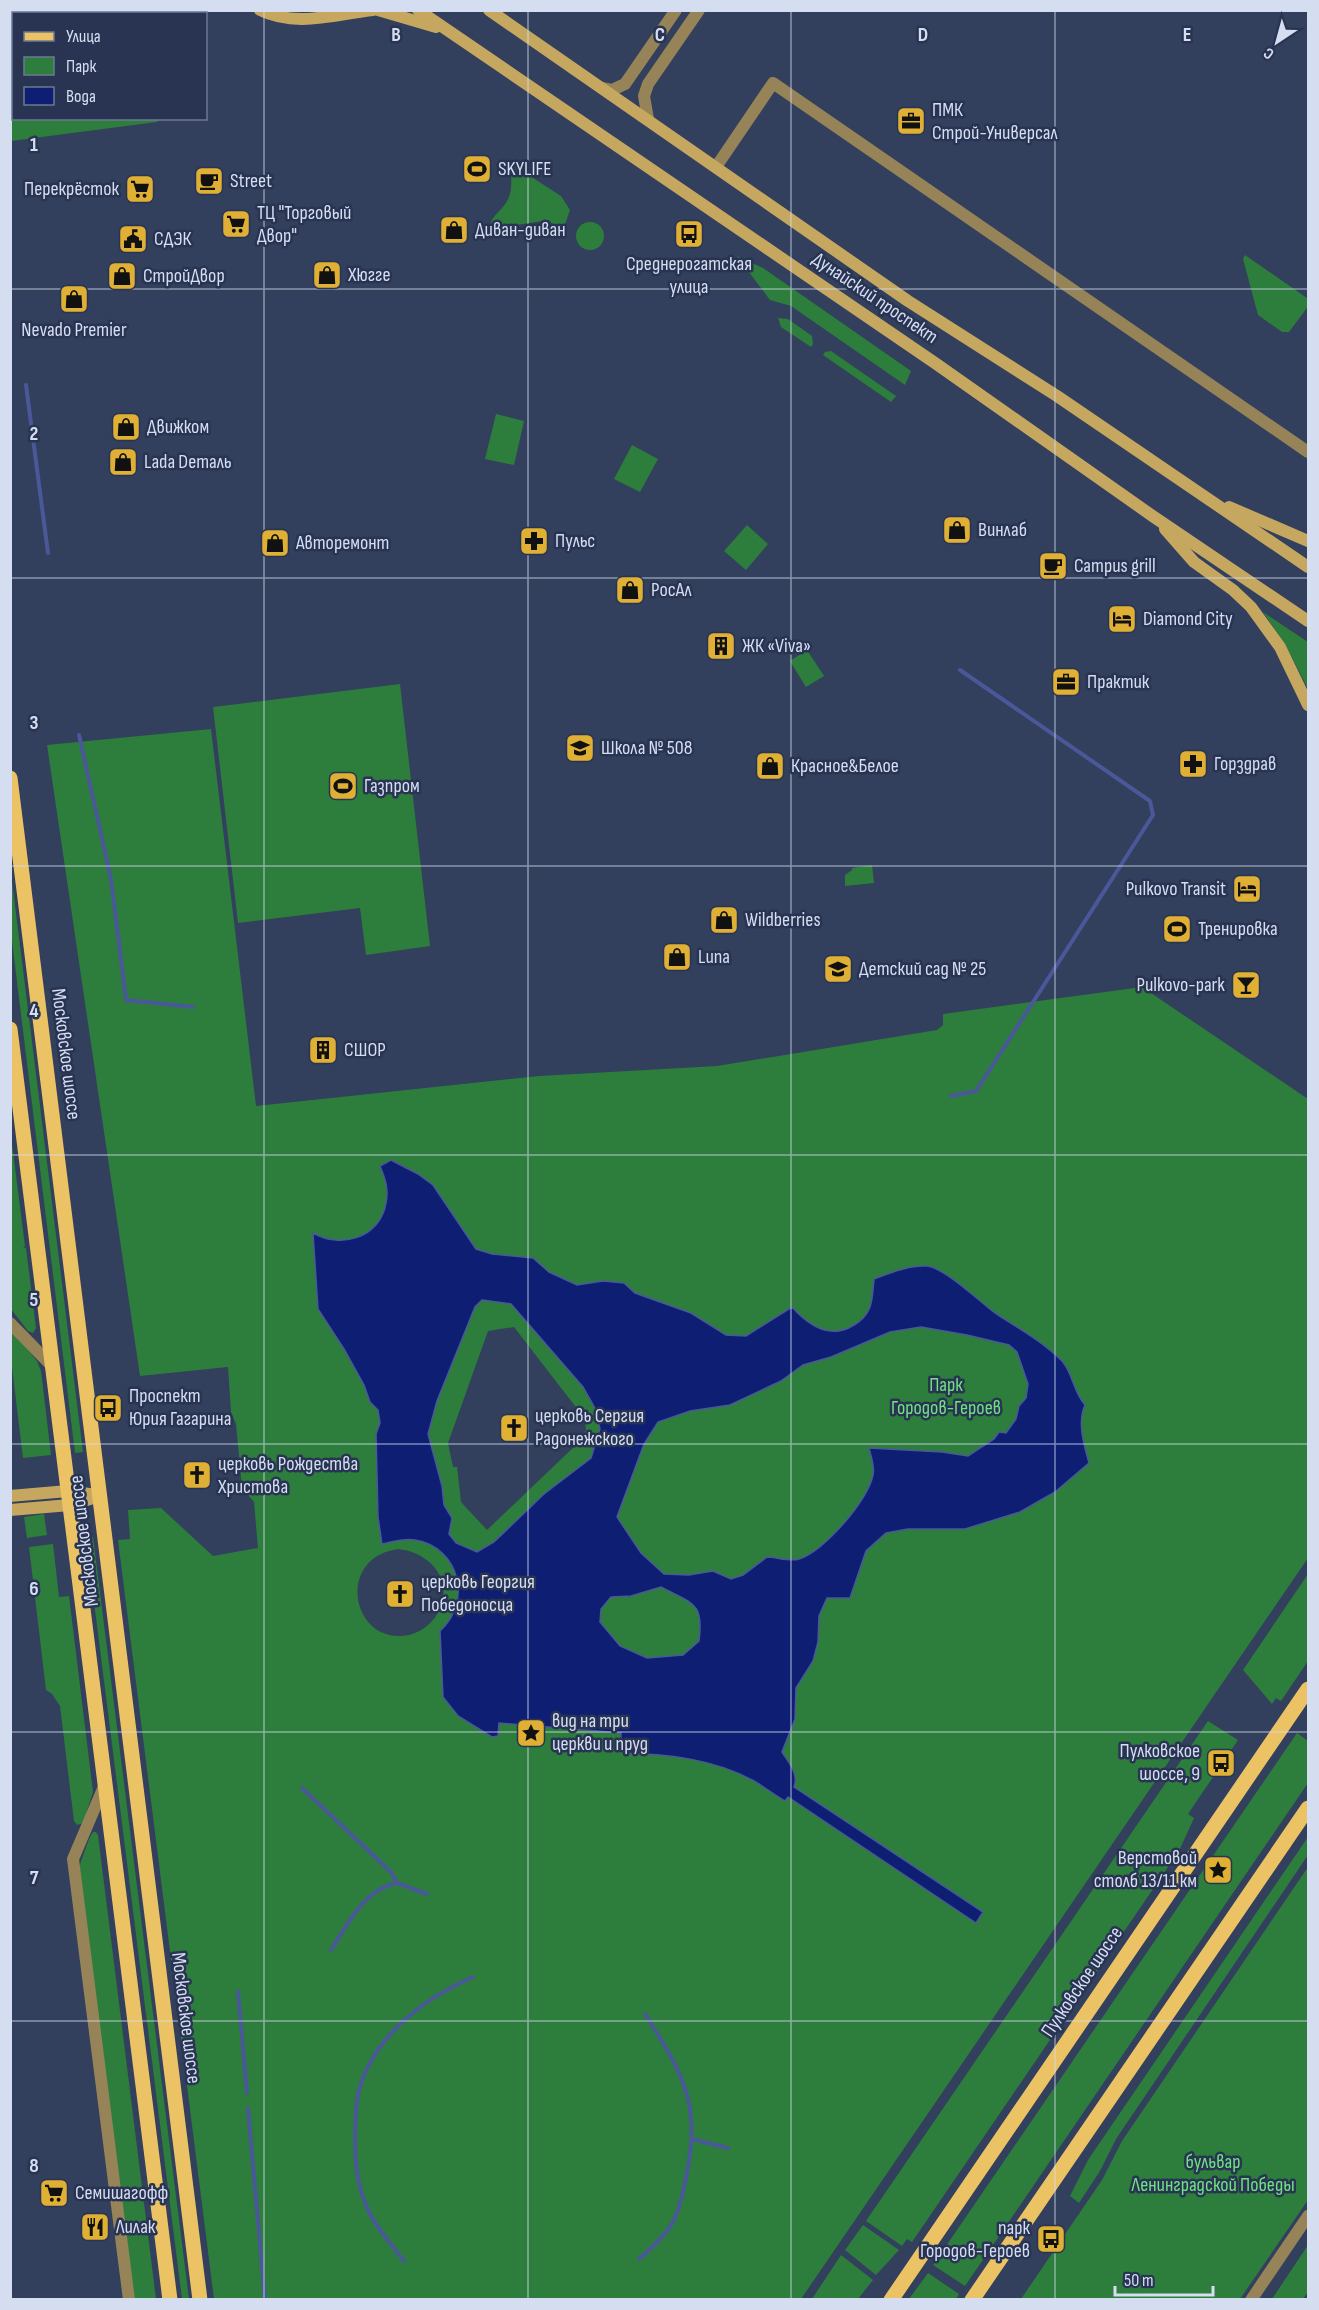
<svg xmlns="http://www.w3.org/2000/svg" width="1319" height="2310" viewBox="0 0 1319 2310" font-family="'Sofia Sans Condensed',sans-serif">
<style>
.green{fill:#2d7e3c;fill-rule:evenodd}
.water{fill:#0e1f73;stroke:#4a5899;stroke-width:1.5;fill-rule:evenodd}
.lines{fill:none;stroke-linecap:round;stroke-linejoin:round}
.stream{stroke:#4a5899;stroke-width:4}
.minor{stroke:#968357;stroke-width:12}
.tertiary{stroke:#968357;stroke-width:12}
.secondary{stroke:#c6a760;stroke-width:12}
.primary{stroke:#ebc364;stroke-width:15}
.grid{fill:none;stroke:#d5ddf1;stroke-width:1.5;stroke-opacity:0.55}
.labels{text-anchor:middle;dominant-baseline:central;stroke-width:5;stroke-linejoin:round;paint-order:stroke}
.poi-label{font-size:20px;fill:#d5ddf1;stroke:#283452;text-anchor:start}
.street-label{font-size:20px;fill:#d5ddf1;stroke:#283452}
.park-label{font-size:20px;fill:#6ee37f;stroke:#283452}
.grid-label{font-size:20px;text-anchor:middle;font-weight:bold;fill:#d5ddf1;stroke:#283452;stroke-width:5;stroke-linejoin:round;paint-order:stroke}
</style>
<rect width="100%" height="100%" fill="#323f5d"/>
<g class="green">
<path d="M11 38H13L14 118 160 119 157 122 11 141Z"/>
<path d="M513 165 561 196 570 210 563 230H557L549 220 490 229C490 215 503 211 508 199 514 188 509 176 513 165Z"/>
<circle cx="590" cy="236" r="14"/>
<path d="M1245 255 1307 298V308L1289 332H1282L1258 315 1243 259Z"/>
<path d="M737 256 763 268 911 371 905 385 791 306 770 300Z"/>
<path d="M778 318 788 319 812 336 813 344 811 347 781 327Z"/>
<path d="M831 351 896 396 891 402 823 355 825 352Z"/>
<path d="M496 414 524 421 514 465 485 459Z"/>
<path d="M632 445 658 459 640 492 614 479Z"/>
<path d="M747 525 768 544 746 570 724 551Z"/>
<path d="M1263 612 1308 642V689L1285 644Z"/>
<path d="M807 650 824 676 806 687 790 661Z"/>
<path d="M400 684 430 946 366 955 360 908 238 923 213 707Z"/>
<path d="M211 729 256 1106 539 1076 717 1066 937 1030 943 1025V1014L1142 987 1308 1099V1558L801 2299H214L118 1540 130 1539 128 1510 161 1508 213 1556 258 1548 254 1502 242 1488 236 1424 231 1412 228 1367 140 1376 47 745ZM514 1327 585 1419 586 1430 578 1443 487 1530 461 1502 457 1467H453L448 1443 488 1331ZM398 1549C428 1552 453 1577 440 1609 434 1622 422 1632 409 1635 352 1647 334 1558 398 1549Z"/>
<path d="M872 865 874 883 845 886V875L852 870V868Z"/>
<path d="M11 873 83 1452 75 1453 11 933Z"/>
<path d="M10 1128 25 1246 23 1247 26 1248 36 1328 33 1333 28 1331 11 1309Z"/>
<path d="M10 1331 15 1334 37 1361 41 1371 51 1455 23 1458 11 1359Z"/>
<path d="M44 1514 47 1535 27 1538 24 1517Z"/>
<path d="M93 1537 189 2299H182L86 1538Z"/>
<path d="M53 1544 59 1597 69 1596 93 1792 83 1823 77 1825 74 1821 60 1706 52 1694 46 1690 29 1547Z"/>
<path d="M1308 1574V1661L1281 1701 1276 1698 1272 1704 1243 1670Z"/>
<path d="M1208 1721 1238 1740 1188 1814 1194 1818 1179 1851 912 2242 907 2239 902 2246 866 2221Z"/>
<path d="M1297 1733 1308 1741V1783L965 2286 933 2265Z"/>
<path d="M93 1832H96L98 1835 156 2299H133L79 1867 89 1839Z"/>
<path d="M1308 1837V1855L1116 2139 1100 2171 1079 2203 1070 2196 1088 2160Z"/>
<path d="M1308 1867V2200L1240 2299H1021L1102 2180 1122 2141Z"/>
<path d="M863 2225 899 2250 876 2275 845 2250Z"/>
<path d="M1308 2245V2292L1303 2299H1272Z"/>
<path d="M841 2255 873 2280 858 2299H812Z"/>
<path d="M928 2273 959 2294 956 2299H909Z"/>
</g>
<path class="water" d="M391 1160 418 1174 433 1185 476 1249 492 1254 533 1258 549 1272 577 1285 603 1281 624 1283 635 1293 691 1313 726 1335 746 1336 792 1307C809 1326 830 1340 854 1325 861 1321 867 1315 870 1307 873 1298 873 1288 874 1279 890 1273 909 1265 927 1266 945 1268 980 1302 995 1313 1018 1328 1042 1341 1062 1361 1073 1373 1073 1392 1085 1405 1077 1422 1084 1445 1089 1463L1055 1492 1020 1512 965 1529H908L886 1533 866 1551 850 1598H827L819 1616 818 1642 813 1661 796 1688 795 1719 782 1752C789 1763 799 1774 794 1787L983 1912 976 1923 788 1797 785 1801C775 1795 764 1787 754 1781 715 1759 667 1754 623 1753L621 1750V1733L499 1723 498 1736 492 1737 458 1716 443 1697 440 1631C473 1601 459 1547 415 1540 404 1538 392 1542 382 1544L378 1517 376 1434 380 1423 378 1410 370 1402 364 1385 344 1349 318 1309 313 1233C341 1249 380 1238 386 1203 389 1189 385 1178 380 1166ZM482 1300 511 1304 583 1387 596 1410 600 1429 591 1458 544 1494 494 1542 477 1552 456 1543 449 1534 452 1518 444 1505 442 1486 428 1434 437 1401 475 1307ZM921 1327 967 1335 1009 1345 1017 1352 1028 1384 1026 1398 1019 1406 1016 1419 1006 1433 999 1432 994 1439 968 1456 942 1452 869 1448C871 1456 875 1467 873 1475 868 1501 823 1552 799 1559 791 1562 776 1557 767 1557L743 1575 731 1579 713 1571 689 1575 664 1574 641 1553 617 1517 644 1444 658 1422 690 1411 730 1405 781 1381 803 1365 831 1357 890 1332ZM661 1587C693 1604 704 1602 699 1641L683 1655 647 1658 620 1646 600 1622 601 1609 611 1597 631 1596Z"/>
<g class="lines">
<g class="stream">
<path d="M26 385 48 553"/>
<path d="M79 735 111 879 126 1000 193 1007"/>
<path d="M951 1096 976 1091 1153 815 1150 801 960 670"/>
<path d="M302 1788 391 1872 397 1883"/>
<path d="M331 1950C348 1924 364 1889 397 1883L427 1894"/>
<path d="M238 1992 247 2093"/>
<path d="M248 2109 265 2300"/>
<path d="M692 2139 728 2148"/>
<path d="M639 2259C675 2228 678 2218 687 2173 690 2155 693 2137 691 2118 689 2081 664 2044 645 2014"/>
<path d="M404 2261C392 2245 378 2230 369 2212 357 2187 355 2164 355 2136 356 2121 355 2105 359 2090 374 2036 423 1999 473 1977"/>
</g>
<g class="minor">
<path d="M716 167 773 83 1308 452"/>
<path d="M10 1323 53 1367"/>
<path d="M105 1784 73 1859 129 2300"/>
<path d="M1251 2300 1308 2216"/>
</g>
<g class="tertiary">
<path d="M602 88 612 90 625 84 676 10"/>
<path d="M648 119 644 96 648 84 699 10"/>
</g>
<g class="secondary">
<path d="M260 10C296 28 336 14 373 10"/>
<path d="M378 10 436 27"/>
<path d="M418 10 935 363 1154 517 1308 621"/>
<path d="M489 10 908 301 1057 396 1308 567"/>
<path d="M1229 507 1308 541"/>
<path d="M1165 529 1194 562 1233 590 1251 607 1280 647 1308 705"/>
<path d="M10 1496 68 1491 96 1495"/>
<path d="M10 1510 70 1505 100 1496"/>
</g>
<g class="primary">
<path d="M10 778 200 2300"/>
<path d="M10 1029 170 2300"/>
<path d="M891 2300 1308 1689"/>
<path d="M972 2300 1308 1808"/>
</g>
</g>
<path class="grid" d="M264 10V2300M528 10V2300M791 10V2300M1055 10V2300M10 289H1308M10 578H1308M10 866H1308M10 1155H1308M10 1444H1308M10 1732H1308M10 2021H1308"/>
<defs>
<g id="office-square" transform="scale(1.5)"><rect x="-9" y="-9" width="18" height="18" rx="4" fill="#dfb034" stroke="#283452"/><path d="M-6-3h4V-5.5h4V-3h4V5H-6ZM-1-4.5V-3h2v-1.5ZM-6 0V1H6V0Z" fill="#111"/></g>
<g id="stadium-square" transform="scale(1.5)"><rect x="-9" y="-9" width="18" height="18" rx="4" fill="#dfb034" stroke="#283452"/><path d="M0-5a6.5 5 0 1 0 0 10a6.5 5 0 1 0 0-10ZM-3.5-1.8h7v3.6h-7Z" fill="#111"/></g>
<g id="cafe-square" transform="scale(1.5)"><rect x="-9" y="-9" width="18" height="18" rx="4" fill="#dfb034" stroke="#283452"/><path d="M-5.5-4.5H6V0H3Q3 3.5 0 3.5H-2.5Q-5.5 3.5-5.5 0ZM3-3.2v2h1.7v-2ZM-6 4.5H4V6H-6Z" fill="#111"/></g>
<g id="supermarket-square" transform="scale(1.5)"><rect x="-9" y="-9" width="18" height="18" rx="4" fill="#dfb034" stroke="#283452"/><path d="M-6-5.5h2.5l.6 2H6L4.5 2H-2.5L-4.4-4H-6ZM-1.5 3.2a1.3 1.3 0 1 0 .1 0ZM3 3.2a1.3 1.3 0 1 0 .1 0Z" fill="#111"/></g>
<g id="shop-square" transform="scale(1.5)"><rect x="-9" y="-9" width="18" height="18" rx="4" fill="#dfb034" stroke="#283452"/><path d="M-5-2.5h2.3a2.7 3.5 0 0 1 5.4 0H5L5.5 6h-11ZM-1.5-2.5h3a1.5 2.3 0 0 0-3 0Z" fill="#111"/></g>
<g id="bus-square" transform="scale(1.5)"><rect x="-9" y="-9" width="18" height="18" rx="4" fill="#dfb034" stroke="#283452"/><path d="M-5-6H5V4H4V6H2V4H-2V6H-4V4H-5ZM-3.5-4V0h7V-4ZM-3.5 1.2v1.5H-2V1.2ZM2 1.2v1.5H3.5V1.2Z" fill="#111"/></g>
<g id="civic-square" transform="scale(1.5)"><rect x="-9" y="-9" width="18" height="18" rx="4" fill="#dfb034" stroke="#283452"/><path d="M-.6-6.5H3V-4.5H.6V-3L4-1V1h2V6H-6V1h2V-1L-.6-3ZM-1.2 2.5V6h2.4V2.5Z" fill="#111"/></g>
<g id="pharmacy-square" transform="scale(1.5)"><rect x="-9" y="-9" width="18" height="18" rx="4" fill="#dfb034" stroke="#283452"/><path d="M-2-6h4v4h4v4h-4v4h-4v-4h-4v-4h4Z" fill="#111"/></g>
<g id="hotel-square" transform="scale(1.5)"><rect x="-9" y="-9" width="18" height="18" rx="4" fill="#dfb034" stroke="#283452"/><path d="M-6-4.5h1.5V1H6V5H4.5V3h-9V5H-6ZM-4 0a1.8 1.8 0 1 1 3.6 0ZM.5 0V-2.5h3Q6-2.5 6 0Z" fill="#111"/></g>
<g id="building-square" transform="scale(1.5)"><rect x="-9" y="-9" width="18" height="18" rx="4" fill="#dfb034" stroke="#283452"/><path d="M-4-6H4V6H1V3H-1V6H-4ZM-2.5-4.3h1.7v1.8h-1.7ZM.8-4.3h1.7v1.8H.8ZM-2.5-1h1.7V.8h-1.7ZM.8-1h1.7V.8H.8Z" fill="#111"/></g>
<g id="school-square" transform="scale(1.5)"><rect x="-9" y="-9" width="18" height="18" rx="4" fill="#dfb034" stroke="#283452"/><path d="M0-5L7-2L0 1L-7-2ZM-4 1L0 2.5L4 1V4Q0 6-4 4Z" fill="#111"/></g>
<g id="bar-square" transform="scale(1.5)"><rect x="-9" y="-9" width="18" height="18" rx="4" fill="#dfb034" stroke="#283452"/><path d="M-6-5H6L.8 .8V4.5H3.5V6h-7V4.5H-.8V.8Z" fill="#111"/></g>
<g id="church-square" transform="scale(1.5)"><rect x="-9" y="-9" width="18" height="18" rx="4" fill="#dfb034" stroke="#283452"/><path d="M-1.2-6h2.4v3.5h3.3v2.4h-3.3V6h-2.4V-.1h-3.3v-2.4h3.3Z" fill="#111"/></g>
<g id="sight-square" transform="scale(1.5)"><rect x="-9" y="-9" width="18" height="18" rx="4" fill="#dfb034" stroke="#283452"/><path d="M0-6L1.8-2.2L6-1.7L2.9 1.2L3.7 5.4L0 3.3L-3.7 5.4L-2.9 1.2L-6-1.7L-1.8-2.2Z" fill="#111"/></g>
<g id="restaurant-square" transform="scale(1.5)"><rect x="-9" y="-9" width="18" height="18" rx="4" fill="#dfb034" stroke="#283452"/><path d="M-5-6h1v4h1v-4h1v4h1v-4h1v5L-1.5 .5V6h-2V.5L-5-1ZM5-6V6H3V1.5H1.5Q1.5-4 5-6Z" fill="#111"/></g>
</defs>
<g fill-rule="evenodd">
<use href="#office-square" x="911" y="121"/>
<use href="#stadium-square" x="477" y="169"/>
<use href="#cafe-square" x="209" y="181"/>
<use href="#supermarket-square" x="140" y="189"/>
<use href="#supermarket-square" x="236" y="224"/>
<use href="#shop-square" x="454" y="230"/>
<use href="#bus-square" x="689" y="234"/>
<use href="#civic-square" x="133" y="239"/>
<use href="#shop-square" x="327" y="275"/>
<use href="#shop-square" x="122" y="276"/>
<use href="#shop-square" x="74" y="299"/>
<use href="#shop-square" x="126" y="427"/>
<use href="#shop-square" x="123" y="462"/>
<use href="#shop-square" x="957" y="530"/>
<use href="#pharmacy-square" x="534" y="541"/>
<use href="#shop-square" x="275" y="543"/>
<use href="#cafe-square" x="1053" y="566"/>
<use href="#shop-square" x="630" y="590"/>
<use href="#hotel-square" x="1122" y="619"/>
<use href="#building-square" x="721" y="646"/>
<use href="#office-square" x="1066" y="682"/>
<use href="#school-square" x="580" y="748"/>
<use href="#pharmacy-square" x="1193" y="764"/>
<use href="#shop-square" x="770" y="766"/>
<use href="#stadium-square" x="343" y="786"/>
<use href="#hotel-square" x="1247" y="889"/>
<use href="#shop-square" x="724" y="920"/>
<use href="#stadium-square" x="1177" y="929"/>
<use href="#shop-square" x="677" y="957"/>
<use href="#school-square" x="838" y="969"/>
<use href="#bar-square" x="1246" y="985"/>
<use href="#building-square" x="323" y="1050"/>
<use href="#bus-square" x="108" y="1408"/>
<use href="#church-square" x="514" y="1428"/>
<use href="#church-square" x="197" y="1475"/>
<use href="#church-square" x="400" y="1594"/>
<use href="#sight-square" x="531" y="1733"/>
<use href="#bus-square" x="1221" y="1763"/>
<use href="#sight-square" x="1218" y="1870"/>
<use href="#supermarket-square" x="54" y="2193"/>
<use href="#restaurant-square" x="95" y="2227"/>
<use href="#bus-square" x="1051" y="2239"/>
</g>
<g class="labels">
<g class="poi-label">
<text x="932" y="110">ПМК<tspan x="932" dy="23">Строй-Универсал</tspan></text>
<text x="498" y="169">SKYLIFE</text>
<text x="230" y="181">Street</text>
<text x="119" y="189" text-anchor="end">Перекрёсток</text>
<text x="257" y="213">ТЦ "Торговый<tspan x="257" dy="23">Двор"</tspan></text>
<text x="475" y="230">Диван-диван</text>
<text x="154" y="239">СДЭК</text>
<text x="689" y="264" text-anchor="middle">Среднерогатская<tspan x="689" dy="23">улица</tspan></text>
<text x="348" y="275">Хюгге</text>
<text x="143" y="276">СтройДвор</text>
<text x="74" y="330" text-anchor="middle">Nevado Premier</text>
<text x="147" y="427">Движком</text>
<text x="144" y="462">Lada Dеталь</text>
<text x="978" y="530">Винлаб</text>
<text x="555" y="541">Пульс</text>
<text x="296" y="543">Авторемонт</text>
<text x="1074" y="566">Campus grill</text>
<text x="651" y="590">РосАл</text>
<text x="1143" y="619">Diamond City</text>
<text x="742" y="646">ЖК «Viva»</text>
<text x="1087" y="682">Практик</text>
<text x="601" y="748">Школа № 508</text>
<text x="1214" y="764">Горздрав</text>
<text x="791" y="766">Красное&amp;Белое</text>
<text x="364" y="786">Газпром</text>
<text x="1226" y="889" text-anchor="end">Pulkovo Transit</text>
<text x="745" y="920">Wildberries</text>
<text x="1198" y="929">Тренировка</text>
<text x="698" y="957">Luna</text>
<text x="859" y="969">Детский сад № 25</text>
<text x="1225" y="985" text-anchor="end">Pulkovo-park</text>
<text x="344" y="1050">СШОР</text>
<text x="129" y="1396">Проспект<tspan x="129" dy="23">Юрия Гагарина</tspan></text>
<text x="535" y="1416">церковь Сергия<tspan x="535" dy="23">Радонежского</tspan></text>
<text x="218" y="1464">церковь Рождества<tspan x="218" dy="23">Христова</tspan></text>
<text x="421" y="1582">церковь Георгия<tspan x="421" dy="23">Победоносца</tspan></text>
<text x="552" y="1721">вид на три<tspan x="552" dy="23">церкви и пруд</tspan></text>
<text x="1200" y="1751" text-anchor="end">Пулковское<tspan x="1200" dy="23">шоссе, 9</tspan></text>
<text x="1197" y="1858" text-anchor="end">Верстовой<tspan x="1197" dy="23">столб 13/11 км</tspan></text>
<text x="75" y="2193">Семишагофф</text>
<text x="116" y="2227">Лилак</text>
<text x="1030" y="2228" text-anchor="end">парк<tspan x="1030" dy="23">Городов-Героев</tspan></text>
</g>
<g class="street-label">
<text transform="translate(875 298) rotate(34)">Дунайский проспект</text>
<text transform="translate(66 1054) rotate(83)">Московское шоссе</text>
<text transform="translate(84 1541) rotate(-97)">Московское шоссе</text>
<text transform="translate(1082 1982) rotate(-56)">Пулковское шоссе</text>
<text transform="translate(186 2018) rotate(83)">Московское шоссе</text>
</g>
<g class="park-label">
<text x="946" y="1385">Парк<tspan x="946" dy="23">Городов-Героев</tspan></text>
<text x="1213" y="2162">бульвар<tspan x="1213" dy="23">Ленинградской Победы</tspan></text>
</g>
</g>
<g class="grid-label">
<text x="396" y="41">B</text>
<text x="660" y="41">C</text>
<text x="923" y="41">D</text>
<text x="1187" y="41">E</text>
<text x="34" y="151">1</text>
<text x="34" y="440">2</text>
<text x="34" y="729">3</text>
<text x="34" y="1017">4</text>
<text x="34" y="1306">5</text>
<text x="34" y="1595">6</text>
<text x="34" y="1884">7</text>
<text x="34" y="2172">8</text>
</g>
<rect width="1319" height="2310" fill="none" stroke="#d5ddf1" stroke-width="24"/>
<rect x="12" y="12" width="195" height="108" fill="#283452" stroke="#6d7892" stroke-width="1.5"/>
<rect x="24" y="32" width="30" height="9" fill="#ebc364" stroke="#6d7892" stroke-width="1.5"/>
<text x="66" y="42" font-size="18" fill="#d5ddf1">Улица</text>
<rect x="24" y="57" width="30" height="18" fill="#2d7e3c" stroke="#6d7892" stroke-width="1.5"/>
<text x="66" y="72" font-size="18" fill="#d5ddf1">Парк</text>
<rect x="24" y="87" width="30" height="18" fill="#0e1f73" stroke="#6d7892" stroke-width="1.5"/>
<text x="66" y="102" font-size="18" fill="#d5ddf1">Вода</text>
<g transform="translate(1277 42) rotate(216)" stroke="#283452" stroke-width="4.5" paint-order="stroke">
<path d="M0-4.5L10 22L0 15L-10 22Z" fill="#d5ddf1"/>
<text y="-9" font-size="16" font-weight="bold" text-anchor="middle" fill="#d5ddf1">С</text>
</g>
<path d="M1115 2286v9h98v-9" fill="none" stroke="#d5ddf1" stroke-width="3"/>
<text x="1124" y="2286" font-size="18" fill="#d5ddf1" stroke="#283452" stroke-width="4.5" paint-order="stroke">50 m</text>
</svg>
